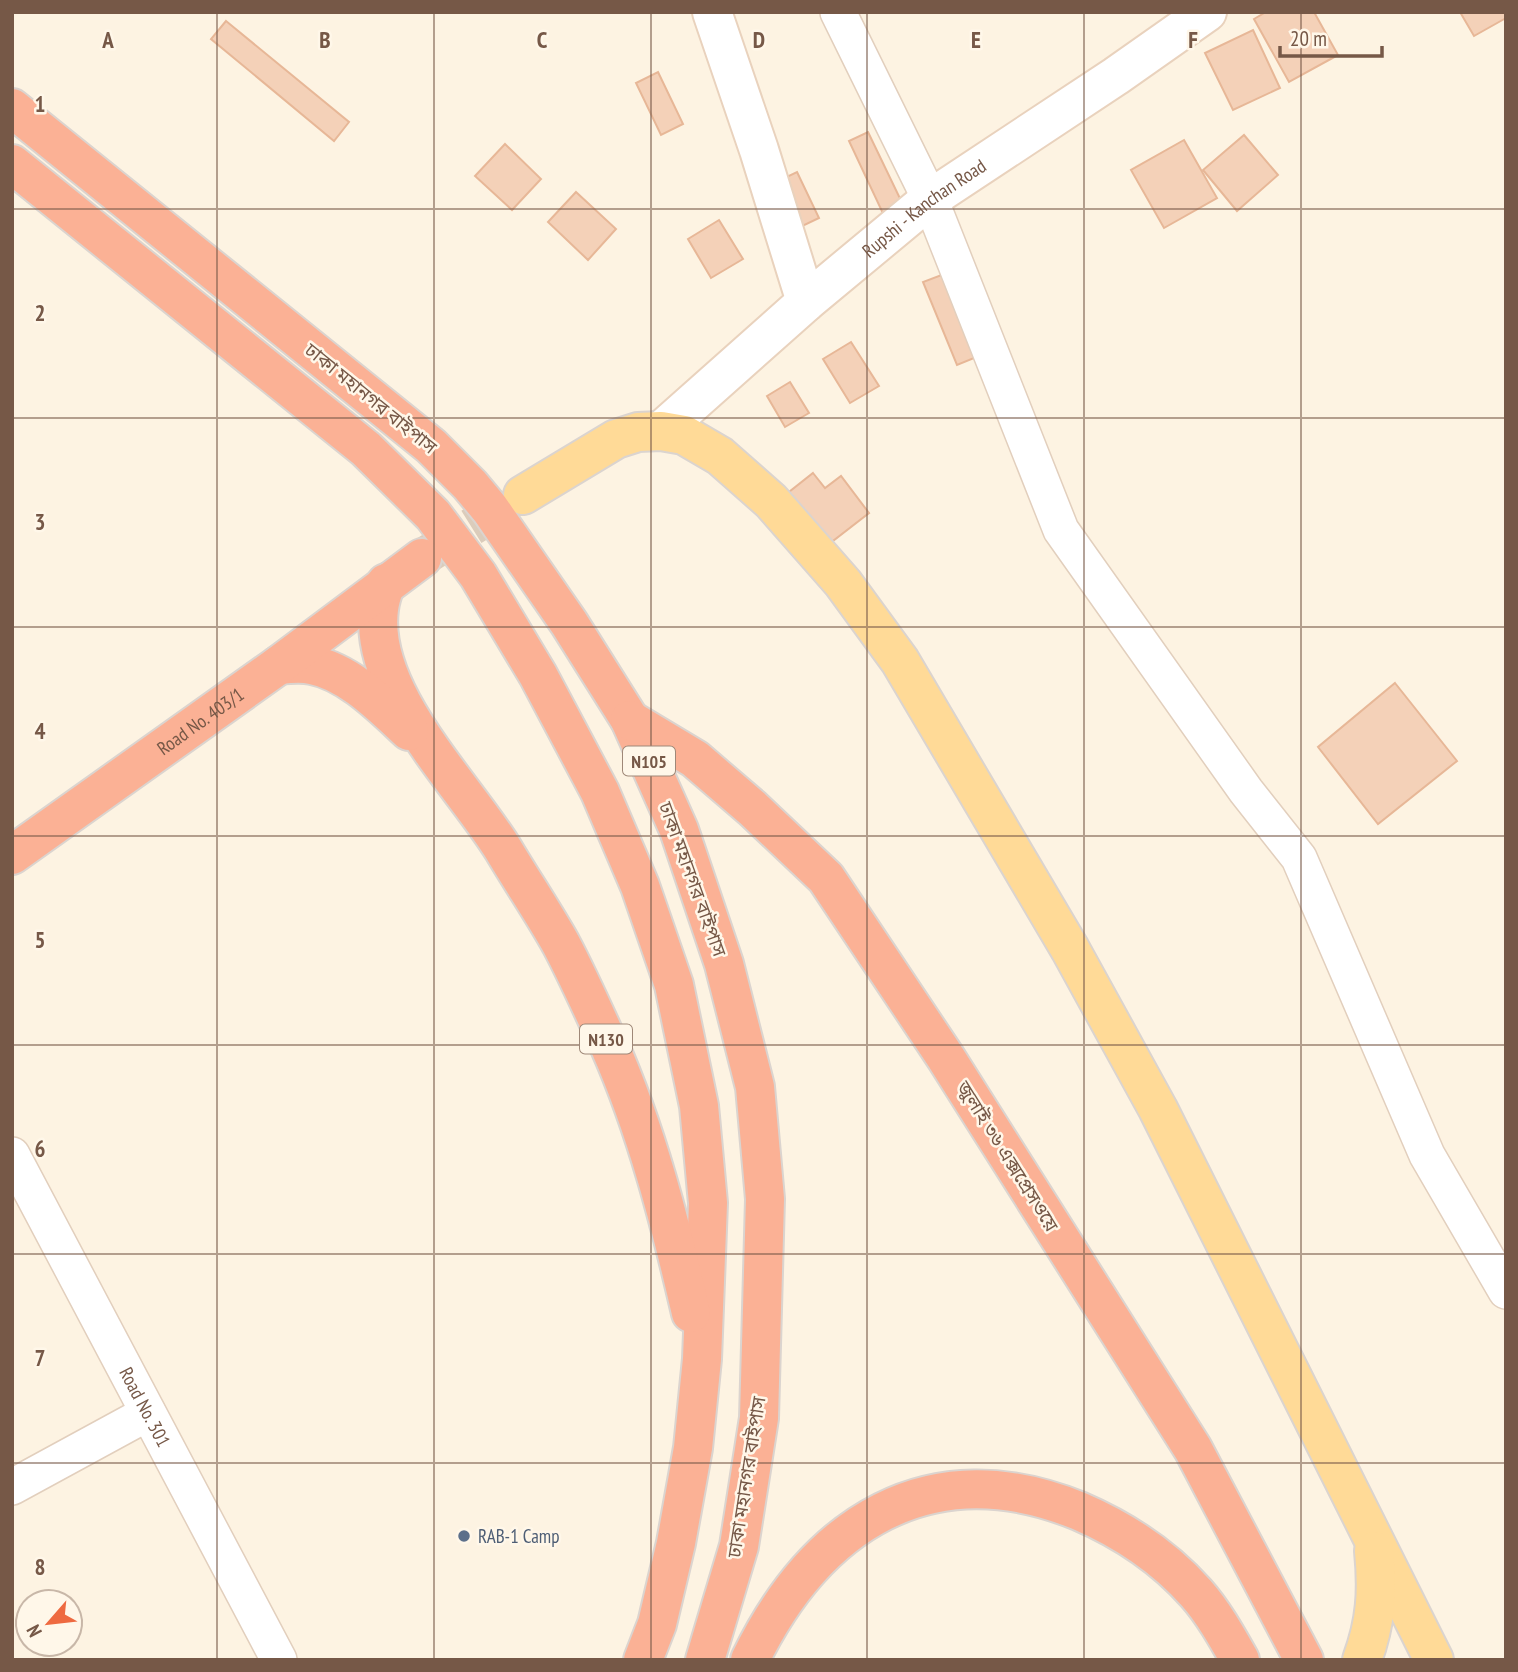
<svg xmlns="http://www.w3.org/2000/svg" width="1518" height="1672" viewBox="0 0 1518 1672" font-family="'PT Sans Narrow','Noto Sans Bengali',sans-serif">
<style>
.building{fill:#f4d1b8;stroke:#e7b797;stroke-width:2}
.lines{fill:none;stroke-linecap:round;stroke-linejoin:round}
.primary-tunnel{stroke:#dbccbb;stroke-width:38;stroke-dasharray:38 19;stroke-linecap:butt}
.street-casing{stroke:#e2cfbd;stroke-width:38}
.secondary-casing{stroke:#e9d2bd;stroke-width:42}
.primary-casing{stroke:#dbd4cf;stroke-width:42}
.highway-casing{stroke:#dbd4cf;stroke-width:42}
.street{stroke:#fff;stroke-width:35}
.secondary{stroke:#fff;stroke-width:38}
.primary{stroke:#ffda97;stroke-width:38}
.highway{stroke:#fbb195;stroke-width:38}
.grid{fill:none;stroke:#765847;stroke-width:2;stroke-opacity:0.55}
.service-dot{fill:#5c6f8a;stroke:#fff7e9;stroke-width:2.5}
.labels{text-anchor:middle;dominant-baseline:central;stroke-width:5;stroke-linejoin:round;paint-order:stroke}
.shield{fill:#fff7e9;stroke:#9f8878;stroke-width:2}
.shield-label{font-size:18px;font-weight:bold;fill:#765847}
.street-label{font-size:19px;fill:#765847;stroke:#fff7e9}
.service-label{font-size:19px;fill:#4e5e75;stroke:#fff7e9;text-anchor:start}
.grid-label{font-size:23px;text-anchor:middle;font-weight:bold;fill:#765847;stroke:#fff7e9;stroke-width:5;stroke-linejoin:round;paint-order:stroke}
</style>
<rect width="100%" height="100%" fill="#fdf3e2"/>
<g class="building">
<path d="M1266 12H1314L1338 55 1289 82 1254 19Z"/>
<path d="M1460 12H1506V18L1474 36Z"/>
<path d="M226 21 349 122 334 141 211 39Z"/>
<path d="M1253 30 1280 88 1233 110 1205 53Z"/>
<path d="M658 72 683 124 661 135 636 83Z"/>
<path d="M868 132 907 213 887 222 849 141Z"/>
<path d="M1244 135 1278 175 1237 211 1203 170Z"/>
<path d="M1184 140 1217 198 1164 228 1131 170Z"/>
<path d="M505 144 541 179 512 210 475 176Z"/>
<path d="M797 172 819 218 794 230 772 184Z"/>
<path d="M576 192 616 229 588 260 548 222Z"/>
<path d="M719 220 743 259 711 278 688 239Z"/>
<path d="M952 271 984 354 957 365 923 282Z"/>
<path d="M851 342 879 386 850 403 823 359Z"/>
<path d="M790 382 809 413 785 427 767 396Z"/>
<path d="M813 473 825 488 841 476 869 513 829 544 789 492Z"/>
<path d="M1395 683 1457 761 1378 824 1318 747Z"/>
</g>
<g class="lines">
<path class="primary-tunnel" d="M423 557 521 496"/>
<g class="street-casing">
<g id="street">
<path d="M838 12 930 199 1061 530 1246 791 1299 858 1427 1155 1506 1291"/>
<path id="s1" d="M12 1155 279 1660"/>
<path d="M12 1487 148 1413"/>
</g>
</g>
<g class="secondary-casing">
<g id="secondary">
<path d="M712 12 759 150 806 302"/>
<path id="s2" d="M661 431 806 302 930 199 1116 76 1207 12"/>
</g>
</g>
<g class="primary-casing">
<g id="primary">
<path d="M523 495 616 439 638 432 661 431 684 435 720 456 771 501 843 583 900 661 1070 949 1158 1109 1434 1660"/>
<path d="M1362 1660C1376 1622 1378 1591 1374 1551"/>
</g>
</g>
<g class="highway-casing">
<g id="highway">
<path d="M12 108 431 446 470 485 490 509 569 623 630 720 679 830 724 964 755 1087 765 1199 759 1418 739 1546 705 1660"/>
<path d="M12 164 366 449 433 515 478 575 538 675 600 792 640 886 674 985 699 1106 708 1203 702 1359 693 1448 676 1543 657 1624 643 1660"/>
<path d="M386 583C383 591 380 600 379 609 368 692 462 783 503 849 522 881 543 912 561 944 578 976 594 1012 609 1045 647 1131 670 1222 691 1313"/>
<path d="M279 665C289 664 302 663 312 665 349 672 382 706 409 731"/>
<path d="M630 720 695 759 752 808 826 878 946 1058 1193 1449 1304 1660"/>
<path id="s3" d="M12 855 279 665 422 558"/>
<path d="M750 1660C816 1524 929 1450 1079 1511 1123 1530 1164 1557 1196 1593 1213 1612 1227 1637 1240 1660"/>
</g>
</g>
<use href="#street" class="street"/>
<use href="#secondary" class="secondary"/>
<use href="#primary" class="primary"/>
<use href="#highway" class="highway"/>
</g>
<path class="grid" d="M217 12V1660M434 12V1660M651 12V1660M867 12V1660M1084 12V1660M1301 12V1660M12 209H1506M12 418H1506M12 627H1506M12 836H1506M12 1045H1506M12 1254H1506M12 1463H1506"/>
<circle class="service-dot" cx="464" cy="1536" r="7"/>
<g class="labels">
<g class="shield">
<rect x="623" y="746.5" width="52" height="29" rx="5"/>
<rect x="580" y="1024.5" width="52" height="29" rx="5"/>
</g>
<g class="shield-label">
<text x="649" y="761">N105</text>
<text x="606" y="1039">N130</text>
</g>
<g class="street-label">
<text stroke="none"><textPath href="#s2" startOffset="345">Rupshi - Kanchan Road</textPath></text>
<text transform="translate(371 398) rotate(39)">ঢাকা মহানগর বাইপাস</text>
<text stroke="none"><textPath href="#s3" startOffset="231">Road No. 403/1</textPath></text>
<text transform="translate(693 879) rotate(70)">ঢাকা মহানগর বাইপাস</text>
<text transform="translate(1008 1156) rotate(58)">জুলাই ৩৬ এক্সপ্রেসওয়ে</text>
<text stroke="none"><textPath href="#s1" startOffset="285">Road No. 301</textPath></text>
<text transform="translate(746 1477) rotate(-81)">ঢাকা মহানগর বাইপাস</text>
</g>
<g class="service-label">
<text x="478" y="1536">RAB-1 Camp</text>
</g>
</g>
<g class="grid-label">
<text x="108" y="48">A</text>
<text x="325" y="48">B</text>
<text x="542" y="48">C</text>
<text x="759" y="48">D</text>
<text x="976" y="48">E</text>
<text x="1193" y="48">F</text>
<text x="40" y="112">1</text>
<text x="40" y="321">2</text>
<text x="40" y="530">3</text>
<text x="40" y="739">4</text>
<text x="40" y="948">5</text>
<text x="40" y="1157">6</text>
<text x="40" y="1366">7</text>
<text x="40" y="1575">8</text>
</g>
<rect width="1518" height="1672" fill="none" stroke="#765847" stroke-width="28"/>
<g transform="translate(49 1623) rotate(242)"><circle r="33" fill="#fff7e9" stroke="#c8b7a8" stroke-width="2"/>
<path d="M0-5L12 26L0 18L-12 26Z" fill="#ee6a40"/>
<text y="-10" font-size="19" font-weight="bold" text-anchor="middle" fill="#765847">N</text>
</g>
<path d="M1280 46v10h102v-10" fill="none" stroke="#765847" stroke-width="3.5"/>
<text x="1290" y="46" font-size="21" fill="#765847" stroke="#fff7e9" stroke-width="5" paint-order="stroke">20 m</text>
</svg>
